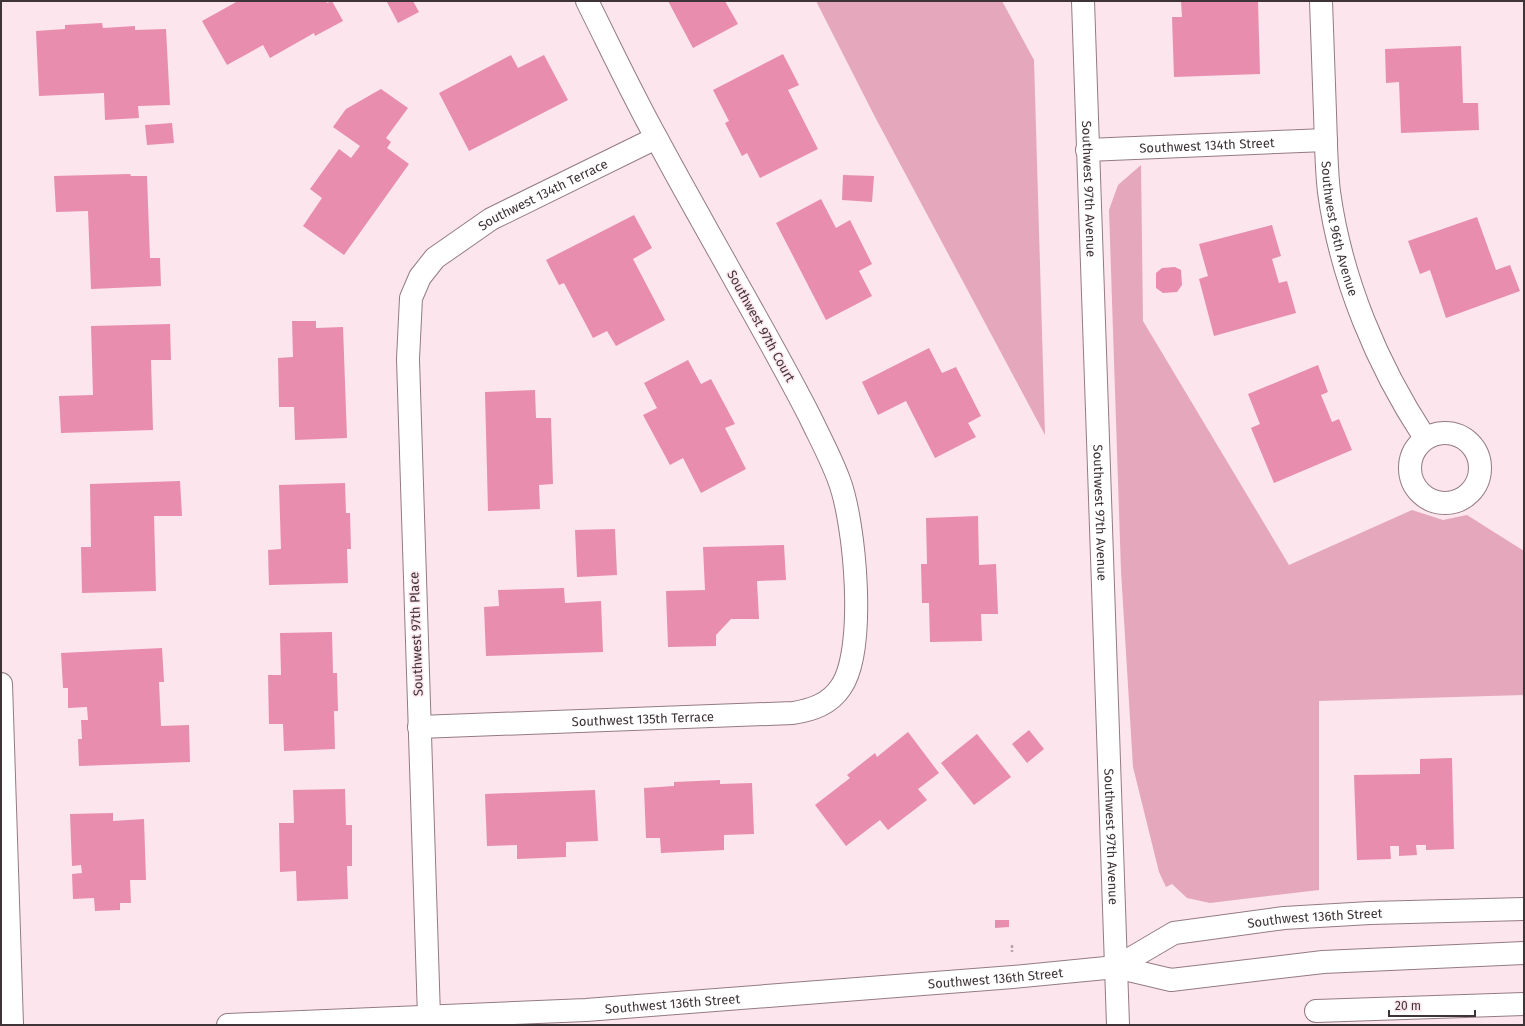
<svg xmlns="http://www.w3.org/2000/svg" width="1525" height="1026" viewBox="0 0 1525 1026" font-family="'Fira Sans',sans-serif">
<style>
.green{fill:#e4a7bc}
.building{fill:#e88dae}
.lines{fill:none;stroke-linecap:round;stroke-linejoin:round}
.street-casing{stroke:#947b83;stroke-width:24}
.secondary-casing{stroke:#947b83;stroke-width:24}
.path{stroke:#b7a5aa;stroke-width:2.5;stroke-dasharray:3 2;stroke-linecap:butt}
.street{stroke:#fff;stroke-width:22}
.secondary{stroke:#fff;stroke-width:22}
.labels{text-anchor:middle;dominant-baseline:central;stroke-width:3;stroke-linejoin:round;paint-order:stroke}
.street-label{font-size:13px;fill:#3e3336;stroke:#fce5ec}
</style>
<rect width="100%" height="100%" fill="#fce5ec"/>
<g class="green">
<path d="M816 1H1002L1034 60 1045 435 875 117Z"/>
<path d="M1141 165 1143 321 1289 565 1412 510 1443 520 1467 515 1524 551V695L1319 701V890L1210 903 1187 898 1172 884 1166 887 1159 872 1133 767 1121 571 1109 210 1118 185Z"/>
</g>
<g class="building">
<path d="M238 1H326L327 3 332 1 343 21 315 36 314 33 270 58 263 45 227 65 202 21Z"/>
<path d="M390 1H413L419 12 398 23 387 2Z"/>
<path d="M668 1H725L738 24 693 48Z"/>
<path d="M1181 1H1258L1260 74 1174 77 1172 17H1182Z"/>
<path d="M102 23 103 28 135 26V30L166 29 170 105 138 106 139 118 105 120 104 93 39 96 36 31 65 29V25Z"/>
<path d="M1461 46 1463 103H1478L1479 130 1401 133 1399 82 1386 83 1385 49Z"/>
<path d="M783 54 799 85 788 90 818 149 760 178 747 153 742 156 725 123 729 121 713 90Z"/>
<path d="M511 55 518 68 544 55 568 100 469 151 439 93Z"/>
<path d="M381 89 408 108 386 138 391 142 387 148 409 164 344 255 303 226 322 198 310 189 339 149 351 158 360 146 333 127 346 109Z"/>
<path d="M172 123 174 143 147 145 145 125Z"/>
<path d="M130 174 131 176H147L150 258H160L161 286 91 289 88 211 56 212 54 176Z"/>
<path d="M843 175 874 176 872 202 842 200Z"/>
<path d="M821 199 836 228 850 220 872 264 859 271 872 296 826 320 776 223Z"/>
<path d="M634 215 652 248 633 259 665 320 616 346 607 331 593 338 564 283 559 285 546 260Z"/>
<path d="M1477 217 1496 270 1510 265 1520 291 1446 318 1430 270 1420 274 1408 241Z"/>
<path d="M1272 225 1281 256 1272 259 1279 283 1287 281 1296 313 1214 336 1199 279 1208 276 1199 244Z"/>
<path d="M1175 267 1181 270 1182 285 1177 292 1163 293 1156 288V273L1162 268Z"/>
<path d="M292 321H316V328L343 327 347 438 295 440 294 407H279L278 358 293 357Z"/>
<path d="M170 324 171 360H151L153 430 61 433 59 396 93 395 91 326Z"/>
<path d="M929 348 942 373 956 367 981 416 968 423 976 437 935 458 906 401 878 415 862 382Z"/>
<path d="M688 360 701 384 711 379 735 424 725 428 746 469 701 493 683 458 670 465 643 415 657 408 644 383Z"/>
<path d="M1318 365 1328 392 1321 395 1332 422 1339 419 1352 450 1274 483 1251 428 1260 424 1248 394Z"/>
<path d="M535 390 536 418H551L553 484 539 485 540 509 488 511 485 392Z"/>
<path d="M180 481 182 516H154L156 591 82 593 81 547H91L90 484Z"/>
<path d="M345 483 346 513H350L351 549H347L348 583 269 585 268 550 281 549 279 485Z"/>
<path d="M978 516 979 565 996 564 998 614H981L982 641 930 642 929 603H922L921 564H927L926 518Z"/>
<path d="M615 529 617 575 577 577 575 530Z"/>
<path d="M784 545 786 580 757 581 759 619H731L716 635V646L668 647 666 591 705 590 703 547Z"/>
<path d="M564 588 565 603 601 601 603 652 486 656 484 607 499 606 498 590Z"/>
<path d="M332 632 333 673H337L338 711H334L335 749 284 751 283 724H269L268 675H281L280 633Z"/>
<path d="M162 648 164 682H159L161 726 189 725 190 762 79 766 78 739H82L81 720H88L87 707 68 708V688H63L61 653Z"/>
<path d="M1029 730 1044 749 1027 763 1012 744Z"/>
<path d="M908 732 939 773 918 789 927 800 888 830 880 820 846 846 815 805 850 778 847 775 875 753 877 757Z"/>
<path d="M977 734 1011 777 974 805 941 763Z"/>
<path d="M1452 758 1454 849 1426 850V845H1416L1417 855 1399 856V846H1390L1391 859 1357 860 1354 775 1420 774V759Z"/>
<path d="M720 780V784L752 783 754 834 724 835V850L661 853 660 838H646L644 788 674 786V782Z"/>
<path d="M345 789 346 825H352V866H347L348 899 297 901 296 871 280 872 279 823H294L293 790Z"/>
<path d="M595 790 598 841 566 842V857L517 859V845L487 846 485 794Z"/>
<path d="M113 813V821L144 819 146 880H130L131 903H120V910L95 911 94 898 73 899 72 874 82 873 81 865 72 866 70 814Z"/>
<path d="M995 920H1009V927L995 928Z"/>
</g>
<g class="lines">
<g class="street-casing">
<g id="street">
<path id="s1" d="M1321 1C1322 38 1324 76 1325 113 1326 139 1326 166 1329 192 1341 279 1377 365 1425 438"/>
<path id="s2" d="M1087 150 1326 140"/>
<circle cx="1445" cy="468" r="35"/>
<path d="M1 684 12 1025"/>
<path id="s3" d="M419 727 793 713C812 710 830 704 841 687 867 649 855 522 839 480 831 458 820 438 810 417 786 370 760 324 734 278 708 231 682 186 657 139 632 94 610 47 587 1"/>
<path d="M1316 1011 1524 1004"/>
<path id="s4" d="M429 1017 408 359 411 298 420 277 435 258 491 219 656 138"/>
</g>
</g>
<g class="secondary-casing">
<g id="secondary">
<path id="s5" d="M1083 1 1118 1025"/>
<path id="s6" d="M1116 967 1174 933 1284 918 1370 913 1524 909"/>
<path id="s7" d="M228 1025 586 1010 1013 977 1116 967 1171 980 1323 962 1524 953"/>
</g>
</g>
<path class="path" d="M1012 945V952"/>
<use href="#street" class="street"/>
<use href="#secondary" class="secondary"/>
</g>
<g class="labels">
<g class="street-label">
<text stroke="none"><textPath href="#s2" startOffset="120">Southwest 134th Street</textPath></text>
<text stroke="none"><textPath href="#s5" startOffset="188">Southwest 97th Avenue</textPath></text>
<text stroke="none"><textPath href="#s4" startOffset="892">Southwest 134th Terrace</textPath></text>
<text stroke="none"><textPath href="#s1" startOffset="229">Southwest 96th Avenue</textPath></text>
<text transform="translate(761 326) rotate(61)">Southwest 97th Court</text>
<text stroke="none"><textPath href="#s5" startOffset="512">Southwest 97th Avenue</textPath></text>
<text transform="translate(416 634) rotate(-92)">Southwest 97th Place</text>
<text stroke="none"><textPath href="#s3" startOffset="224">Southwest 135th Terrace</textPath></text>
<text stroke="none"><textPath href="#s5" startOffset="836">Southwest 97th Avenue</textPath></text>
<text stroke="none"><textPath href="#s6" startOffset="209">Southwest 136th Street</textPath></text>
<text stroke="none"><textPath href="#s7" startOffset="769">Southwest 136th Street</textPath></text>
<text stroke="none"><textPath href="#s7" startOffset="445">Southwest 136th Street</textPath></text>
</g>
</g>
<rect width="1525" height="1026" fill="none" stroke="#3e3336" stroke-width="4"/>
<path d="M1389 1010v6h86v-6" fill="none" stroke="#3e3336" stroke-width="2"/>
<text x="1395" y="1010" font-size="12" fill="#3e3336" stroke="#fce5ec" stroke-width="3" paint-order="stroke">20 m</text>
</svg>
